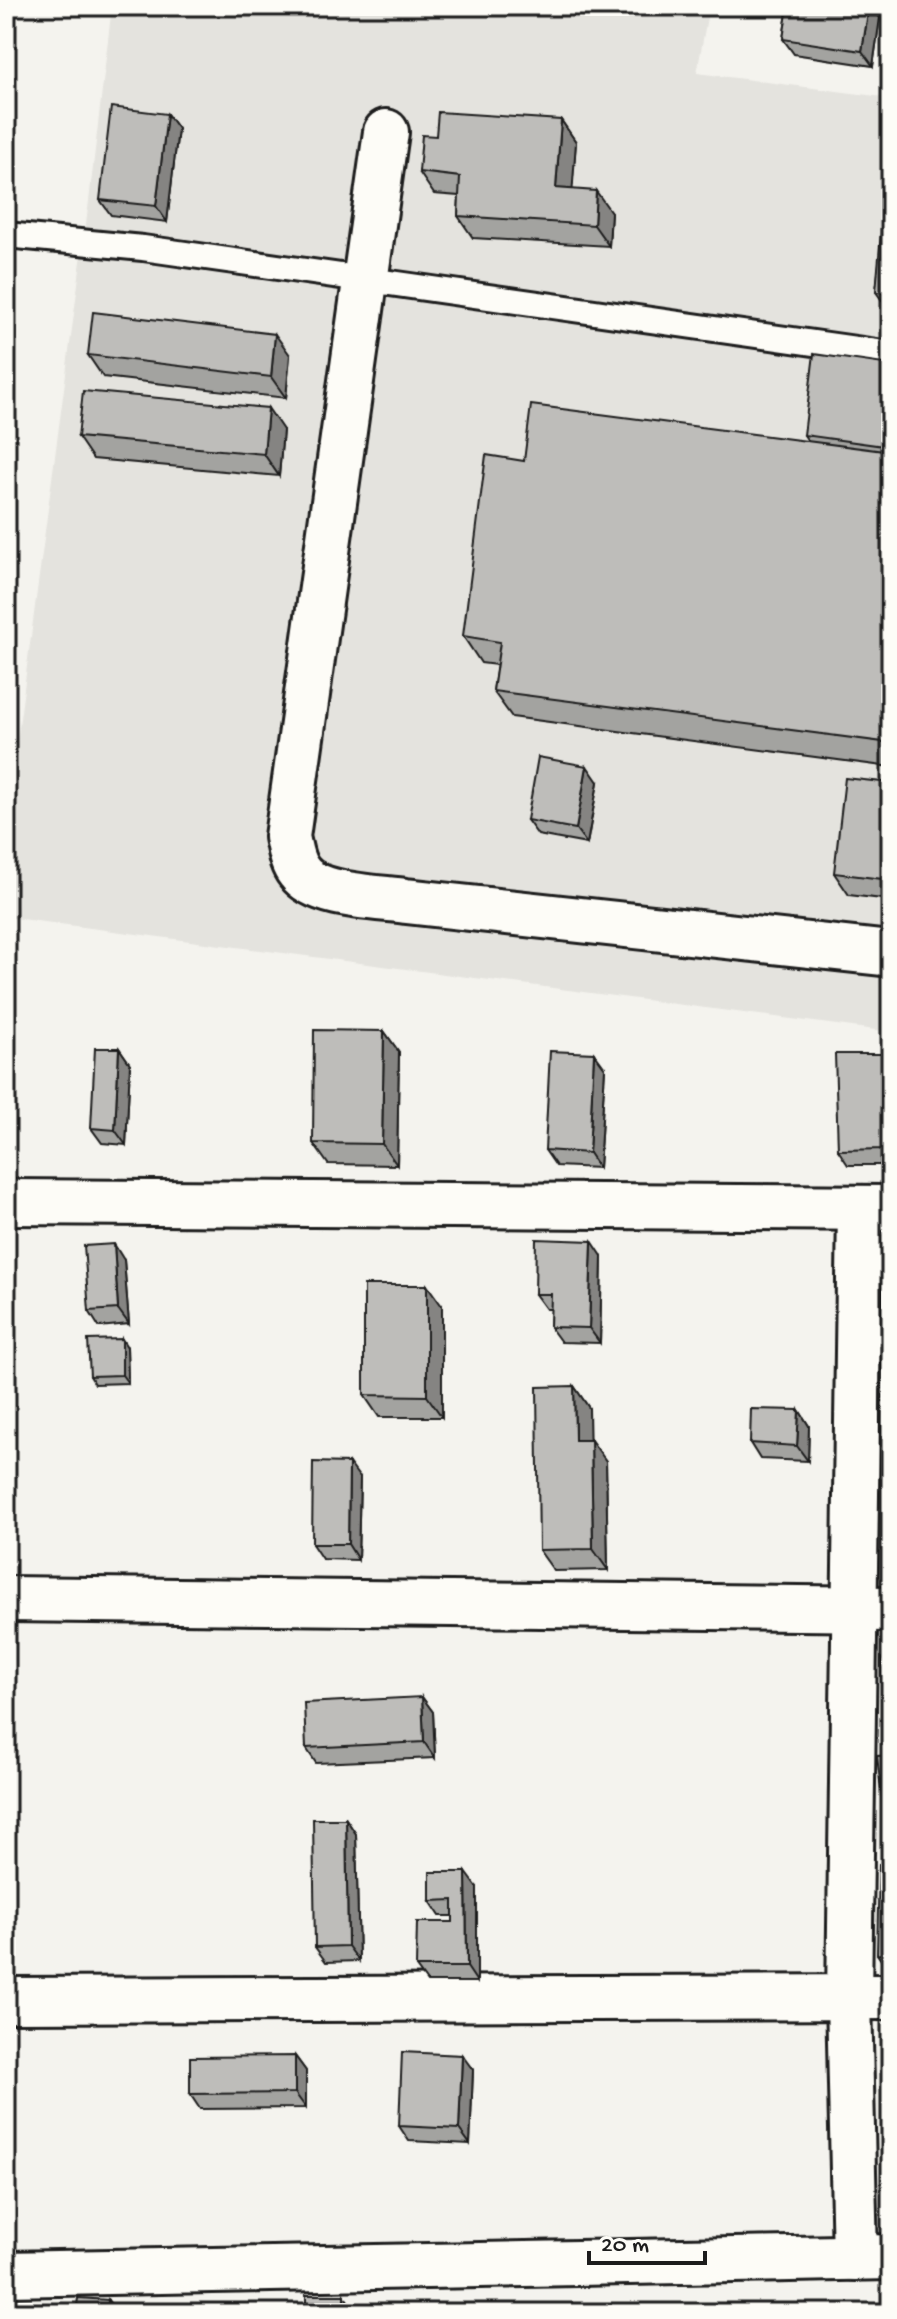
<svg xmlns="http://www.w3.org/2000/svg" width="897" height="2319" viewBox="0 0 897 2319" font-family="'Gochi Hand',sans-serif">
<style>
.built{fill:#e4e3de}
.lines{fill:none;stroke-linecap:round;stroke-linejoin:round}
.lane-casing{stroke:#1c1c1c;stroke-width:30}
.street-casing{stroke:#1c1c1c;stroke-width:50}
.lane{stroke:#fdfcf7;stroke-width:24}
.street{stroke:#fdfcf7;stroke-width:44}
.wall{fill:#a3a3a0;stroke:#1c1c1c;stroke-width:2}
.shaded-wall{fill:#858482;stroke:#1c1c1c;stroke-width:2}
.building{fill:#bebdba;stroke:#1c1c1c;stroke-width:2}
</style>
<rect width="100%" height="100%" fill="#f4f3ee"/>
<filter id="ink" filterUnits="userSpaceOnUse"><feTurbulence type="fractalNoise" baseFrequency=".0125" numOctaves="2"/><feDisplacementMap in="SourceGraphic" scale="16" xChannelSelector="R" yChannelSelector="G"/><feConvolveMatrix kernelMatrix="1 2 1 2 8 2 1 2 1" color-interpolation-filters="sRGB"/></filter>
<g filter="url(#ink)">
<path class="built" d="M112 6H709L697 73 891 98V1032L6 917V824L89 201Z"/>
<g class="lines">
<g class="lane-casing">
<path id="lane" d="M6 235 143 248 891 354"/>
</g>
<g class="street-casing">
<g id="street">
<path d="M386 132 287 837C290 849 291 862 299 872 317 897 377 897 406 901L891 954"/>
<path d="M6 1202 891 1208"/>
<path d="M6 1599 891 1609"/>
<path d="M6 2000 891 1997"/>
<path d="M855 2258 849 1998 860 1208"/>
<path d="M6 2274 891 2257"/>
</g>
</g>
<use href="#lane" class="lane"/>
<use href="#street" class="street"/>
</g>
<g class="wall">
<path d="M788 6H872L880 18 873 66 794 54 783 39Z"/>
<path d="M167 114 178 129 167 222 111 215 100 200Z"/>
<path d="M561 120 576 142 572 189 611 212 609 246 473 238 458 216 459 196 434 194 419 172 436 136Z"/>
<path d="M891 151V313L876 292Z"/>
<path d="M88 355H290L286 398 103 377Z"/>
<path d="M891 365V767L512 717 493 691 497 665 481 663 463 636 524 461 808 441 804 435Z"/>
<path d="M283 430 279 476 93 459 78 437Z"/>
<path d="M598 782 587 844 538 835 527 820Z"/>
<path d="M891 783V900L849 895 834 873Z"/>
<path d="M384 1031 399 1052 397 1165 328 1164 313 1143Z"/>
<path d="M119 1048 130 1064 126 1145 102 1143 91 1128Z"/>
<path d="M884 1054 891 1064V1165H848L838 1150Z"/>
<path d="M605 1068 599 1168 556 1166 545 1150Z"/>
<path d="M602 1256 600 1343 561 1342 550 1327 551 1309H546L535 1294Z"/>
<path d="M124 1260 129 1324 99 1327 89 1311Z"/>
<path d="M442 1306V1417H379L364 1395Z"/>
<path d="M127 1347 128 1383 95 1384 90 1376Z"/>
<path d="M574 1386 589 1408V1440L606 1461 608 1570 554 1571 539 1550Z"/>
<path d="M799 1410 809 1426 808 1461 760 1459 750 1443Z"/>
<path d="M360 1478 358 1560 322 1559 312 1544Z"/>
<path d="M891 1658V1824L884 1814 891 1755 883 1743Z"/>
<path d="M422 1697 433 1712 435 1758 316 1763 306 1748Z"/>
<path d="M346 1819 356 1834 359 1961 326 1962 315 1947Z"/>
<path d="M891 1865V1970H888L877 1954Z"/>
<path d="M477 1887V1982H427L416 1967 453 1922V1916H440L430 1901Z"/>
<path d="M295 2056 306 2071V2108L200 2109 190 2094Z"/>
<path d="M473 2070 470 2144 409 2141 399 2126Z"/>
</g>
<g class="shaded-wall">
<path d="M869 6H872L880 18 873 66 862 51Z"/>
<path d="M167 114 178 129 167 222 156 206Z"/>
<path d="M561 120 576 142 571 209 556 188Z"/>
<path d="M596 191 611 212 609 246 594 225Z"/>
<path d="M275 334 290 355 286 398 271 377Z"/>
<path d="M268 408 283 430 279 476 264 454Z"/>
<path d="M587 766 598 782 587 844 576 829Z"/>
<path d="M384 1031 399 1052 397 1165 382 1144Z"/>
<path d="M119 1048 130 1064 126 1145 115 1130Z"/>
<path d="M594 1053 605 1068 599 1168 589 1153Z"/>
<path d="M884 1054 891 1064V1157L886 1149Z"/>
<path d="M592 1241 602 1256 600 1343 589 1328Z"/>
<path d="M114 1244 124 1260 129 1324 118 1309Z"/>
<path d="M427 1285 442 1306V1417L427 1396Z"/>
<path d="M122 1339 127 1347 128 1383 122 1375Z"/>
<path d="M574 1386 589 1408 590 1461 575 1440Z"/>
<path d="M799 1410 809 1426 808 1461 797 1446Z"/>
<path d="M591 1440 606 1461 608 1570 593 1549Z"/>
<path d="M349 1463 360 1478 358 1560 348 1544Z"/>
<path d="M422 1697 433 1712 435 1758 424 1742Z"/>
<path d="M346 1819 356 1834 359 1961 348 1946Z"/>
<path d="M466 1872 477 1887V1982L467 1967Z"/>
<path d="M462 2055 473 2070 470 2144 459 2129Z"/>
<path d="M295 2056 306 2071V2108L295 2093Z"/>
<path d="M344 2295 354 2310V2313H344Z"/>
<path d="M108 2300 117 2313H107Z"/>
</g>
<g class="building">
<path d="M788 6H869L862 51 783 39Z"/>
<path d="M111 107 167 114 156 206 100 200Z"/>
<path d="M438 112 561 120 556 188 596 191 594 225 458 216 460 177 419 172 422 135 436 136Z"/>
<path d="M888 151H891V293L876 292Z"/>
<path d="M93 312 275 334 271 377 88 355Z"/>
<path d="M814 354 891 365V447L804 435Z"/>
<path d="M83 391 268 408 264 454 78 437Z"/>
<path d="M531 405 891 452V743L493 691 500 642 463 636 486 455 524 461Z"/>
<path d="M538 757 587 766 576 829 527 820Z"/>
<path d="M845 778 891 783V880L834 873Z"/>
<path d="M314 1030 384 1031 382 1144 313 1143Z"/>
<path d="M95 1048H119L115 1130 91 1128Z"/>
<path d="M550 1051 594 1053 589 1153 545 1150Z"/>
<path d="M835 1054H884L886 1149 838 1150Z"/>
<path d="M536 1239 592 1241 589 1328 550 1327 551 1294H535Z"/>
<path d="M114 1244 118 1309 89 1311 84 1246Z"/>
<path d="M364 1285H427V1396L364 1395Z"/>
<path d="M122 1339V1375L90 1376 88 1340Z"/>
<path d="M574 1386 575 1440H591L593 1549 539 1550 537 1387Z"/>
<path d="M751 1409 799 1410 797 1446 750 1443Z"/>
<path d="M313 1462 349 1463 348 1544H312Z"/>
<path d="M882 1658H891V1743H883Z"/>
<path d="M422 1697 424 1742 306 1748 304 1703Z"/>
<path d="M891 1755V1813L884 1814 877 1756Z"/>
<path d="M313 1819H346L348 1946 315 1947Z"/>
<path d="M879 1864 891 1865V1955L877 1954Z"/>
<path d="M430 1872H466L467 1967H416L417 1922H453V1900L430 1901Z"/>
<path d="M402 2052 462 2055 459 2129 399 2126Z"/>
<path d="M295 2056V2093L190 2094V2057Z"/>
<rect x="306" y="2295" width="38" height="18"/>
<path d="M78 2298 108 2300 107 2313H76Z"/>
</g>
</g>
<rect width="897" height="2319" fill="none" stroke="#fdfcf7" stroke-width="32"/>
<rect x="16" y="16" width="865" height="2287" fill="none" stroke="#1c1c1c" stroke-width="3" filter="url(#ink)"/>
<path d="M589 2251v12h116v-12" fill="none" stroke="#1c1c1c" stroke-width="4"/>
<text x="601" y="2251" font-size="24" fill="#1c1c1c" stroke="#fdfcf7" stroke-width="6" paint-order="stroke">20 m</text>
</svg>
